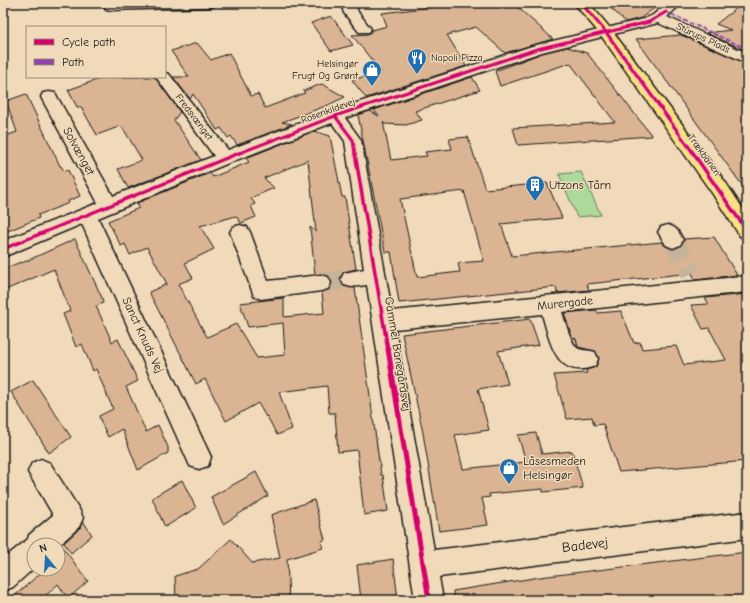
<svg xmlns="http://www.w3.org/2000/svg" width="750" height="603" viewBox="0 0 750 603" font-family="'Comic Neue',sans-serif">
<style>
.green{fill:#acda9a;stroke:#647b5b}
.building{fill:#dab493;stroke:#1c1c1c;fill-rule:evenodd}
.lines{fill:none;stroke-linecap:round;stroke-linejoin:round}
.minor-tunnel{stroke:#c6b49a;stroke-width:20;stroke-dasharray:20 10;stroke-linecap:butt}
.minor-casing{stroke:#1c1c1c;stroke-width:3}
.major-casing{stroke:#1c1c1c;stroke-width:3}
.minor{fill:#f0dab9;fill-rule:evenodd}
.major{fill:#f9e181;fill-rule:evenodd}
.quiet{stroke:#8e44ad;stroke-width:2;stroke-dasharray:4.5 2;stroke-linecap:butt}
.cycleway-far2-casing{stroke:#f0dab9;stroke-width:5}
.cycleway-far1-casing{stroke:#f0dab9;stroke-width:6}
.cycleway-casing{stroke:#f0dab9;stroke-width:8}
.cycleway-far2{stroke:#d6006c;stroke-width:3}
.cycleway-far1{stroke:#d6006c;stroke-width:3.5}
.cycleway{stroke:#d6006c;stroke-width:5}
.labels{text-anchor:middle;dominant-baseline:central;stroke-width:3;stroke-linejoin:round;paint-order:stroke}
.far-street-label{font-size:10px;fill:#1c1c1c;stroke:#f0dab9}
.far-poi-label{font-size:10px;fill:#1c1c1c;stroke:#f0dab9;text-anchor:start}
.street-label{font-size:12px;fill:#1c1c1c;stroke:#f0dab9}
.poi-label{font-size:12px;fill:#1c1c1c;stroke:#f0dab9;text-anchor:start}
.near-street-label{font-size:14px;fill:#1c1c1c;stroke:#f0dab9}
</style>
<rect width="100%" height="100%" fill="#f0dab9"/>
<filter id="ink" filterUnits="userSpaceOnUse"><feTurbulence type="fractalNoise" baseFrequency=".025" numOctaves="2"/><feDisplacementMap in="SourceGraphic" scale="8" xChannelSelector="R" yChannelSelector="G"/><feConvolveMatrix kernelMatrix="1 2 1 2 8 2 1 2 1" color-interpolation-filters="sRGB"/></filter>
<g filter="url(#ink)">
<path class="green" d="M581 172 601 215 577 217 559 174Z"/>
<g class="building">
<path d="M467 3H513L553 39 505 53 476 27 447 35 466 66 366 98 352 80 381 72 352 35 369 34 372 30 387 26 382 13Z"/>
<path d="M605 3H661L641 18 626 22Z"/>
<path d="M743 3H747V51L706 33 731 30 716 24Z"/>
<path d="M331 16 353 45 331 51 311 23Z"/>
<path d="M681 35 747 64V192L636 39Z"/>
<path d="M197 43 211 60 229 53 251 96 258 94 265 108 305 93 303 91 322 84 345 97 326 106 282 122 292 124 237 145 231 136 228 138 221 128 217 130 193 94 190 99 173 77H189L171 51Z"/>
<path d="M567 47 587 53 652 136 518 145 513 128 615 122 570 63 500 86 495 71 542 53Z"/>
<path d="M105 77H155L180 112 174 120 201 160 128 188 118 169 142 160 126 133 121 126 97 135 81 107H77L68 90Z"/>
<path d="M472 77 480 90 415 111 422 120 406 125 384 124 383 122 391 160 427 156 425 152 452 149 449 139 468 137 485 189 547 183 562 218 501 224 512 256 662 242 665 246 674 249 681 246 684 239 714 237 737 275 695 280 692 273 587 284 589 290 557 293 556 287 399 303 391 252H385L358 115 370 111 379 116 374 110ZM464 191 484 261 458 263 460 272 417 277 400 199Z"/>
<path d="M26 94 60 166H61L64 171 68 170 80 196 68 201 69 203 38 215 39 218 3 233V137L17 132 6 101Z"/>
<path d="M314 131 330 136 342 197H345L356 269 344 272 340 280 344 286 355 288 381 475H383L388 511 364 515 357 450 338 452 335 413H329L327 386 279 392 292 429 277 435 267 416 266 417 258 403 226 421 205 379 196 384 149 292 167 284 147 247 130 255 125 244 121 246 108 221 139 208 137 203 210 173 213 177 249 162 246 158ZM308 160 316 232 310 227 315 274 328 276 332 284 328 290 322 292 324 313 284 317V298L240 303 248 327 283 323 285 355 257 358 236 324 207 337 178 284 193 278 185 263 214 249 200 226 236 216 241 223 256 217 251 206 255 204 251 198 274 188 264 178Z"/>
<path d="M75 239 102 298 103 303 96 306 112 342 118 339 138 381 126 387 146 432 158 425 168 447V453L138 470 122 429 108 437 101 422 99 416 113 409 96 369 93 371 82 344 76 347 63 314 70 311 54 269 3 291V269L21 262 22 263Z"/>
<path d="M747 294V461L619 472 603 424 594 425 592 417 567 419 554 375 587 373 586 370 596 367 599 358 595 351 578 347 576 339 572 337 564 313 596 310 598 313 621 311 634 343 640 342 642 349 676 346 684 365 726 360 709 328 703 329 691 305 709 304 705 298Z"/>
<path d="M530 319 539 345 498 351 508 384 478 389 489 430 455 435 463 469 526 462 518 435 536 433 542 454 572 451 583 488 543 492V489L489 494 490 497 482 498 488 525 439 531 423 433 402 334Z"/>
<path d="M33 380 71 437 49 453 11 392Z"/>
<path d="M256 472 268 496 223 524 211 497Z"/>
<path d="M182 480 196 508 165 527 152 498Z"/>
<path d="M314 500 325 540 321 541 323 548 287 559 289 600H192V594L176 599 175 576 198 569 231 539 252 563 280 558 271 515Z"/>
<path d="M83 521 92 535 71 553 64 543 80 528Z"/>
<path d="M61 545 88 581 68 599 58 584 41 600H10L45 569H58V547Z"/>
<path d="M747 552V600H454L453 591 540 577Z"/>
<path d="M393 559 398 600H361L357 565Z"/>
</g>
<g class="lines">
<g class="minor-tunnel">
<path d="M673 240 691 274"/>
<path d="M321 283 351 279"/>
</g>
<g class="minor-casing">
<g id="minor">
<path d="M106 3H216L214 6 209 7 111 10 106 9 104 6Z"/>
<path d="M341 3H355L358 12 371 29 369 32H359L344 13Z"/>
<path d="M667 3H682L667 17 747 53V63L658 23 542 52 345 118 361 140 392 311 747 276V292L562 312C565 320 571 346 579 349 584 351 590 350 595 352L598 359 595 366C556 381 550 341 542 314L395 329 434 550 747 512V538L439 577 443 600H415L367 285 351 287 344 285 341 279 344 273 364 269 345 141 332 123 231 162 98 218 211 457 208 466 199 469 190 466 82 224 3 257V241L98 203 41 97 43 93 49 92 55 93 113 196 214 156 156 77H165V73L169 74 228 150 329 112 532 46 644 19 653 15Z"/>
<path d="M240 225 247 227 250 232 268 281 321 275 328 277 331 283 328 289 321 291 261 299 254 296 230 232 233 227Z"/>
<path d="M668 225C676 227 679 232 683 240L680 245 673 248 666 245 658 232 661 227Z"/>
<path d="M41 459 50 463 79 509 83 518 79 527 58 546 34 545V568L13 587 3 591V559L28 539 29 535 53 515 28 472 32 463Z"/>
</g>
</g>
<g class="major-casing">
<path id="major" d="M574 3H589L610 28 726 183 747 215V239L740 236 712 193 600 34Z"/>
</g>
<use href="#minor" class="minor"/>
<use href="#major" class="major"/>
<path class="quiet" d="M666 12 747 49"/>
<g class="cycleway-far2-casing">
<g id="cycleway-far2">
<path d="M581 3 605 31 694 154"/>
<path d="M335 116 353 140 355 154"/>
<path d="M237 154 335 116 537 49 649 22 666 12"/>
</g>
</g>
<g class="cycleway-far1-casing">
<g id="cycleway-far1">
<path d="M355 153 388 350"/>
<path d="M693 153 747 231"/>
<path d="M3 249 239 153"/>
</g>
</g>
<g class="cycleway-casing">
<path id="cycleway" d="M388 349 429 600"/>
</g>
<use href="#cycleway-far2" class="cycleway-far2"/>
<use href="#cycleway-far1" class="cycleway-far1"/>
<use href="#cycleway" class="cycleway"/>
</g>
</g>
<defs>
<g id="restaurant-pin" transform="scale(1)"><path d="M0 17L-7.5 6A9.5 9.5 0 1 1 7.5 6Z" fill="#1f6fb2" stroke="#f0dab9"/><path d="M-5-6h1v4h1v-4h1v4h1v-4h1v5L-1.5 .5V6h-2V.5L-5-1ZM5-6V6H3V1.5H1.5Q1.5-4 5-6Z" fill="#fff"/></g>
<g id="shop-pin" transform="scale(1)"><path d="M0 17L-7.5 6A9.5 9.5 0 1 1 7.5 6Z" fill="#1f6fb2" stroke="#f0dab9"/><path d="M-5-2.5h2.3a2.7 3.5 0 0 1 5.4 0H5L5.5 6h-11ZM-1.5-2.5h3a1.5 2.3 0 0 0-3 0Z" fill="#fff"/></g>
<g id="building-pin" transform="scale(1)"><path d="M0 17L-7.5 6A9.5 9.5 0 1 1 7.5 6Z" fill="#1f6fb2" stroke="#f0dab9"/><path d="M-4-6H4V6H1V3H-1V6H-4ZM-2.5-4.3h1.7v1.8h-1.7ZM.8-4.3h1.7v1.8H.8ZM-2.5-1h1.7V.8h-1.7ZM.8-1h1.7V.8H.8Z" fill="#fff"/></g>
</defs>
<g fill-rule="evenodd">
<use href="#restaurant-pin" x="417" y="58"/>
<use href="#shop-pin" x="372" y="70"/>
<use href="#building-pin" x="535" y="185"/>
<use href="#shop-pin" x="509" y="468"/>
</g>
<g class="labels">
<g class="far-street-label">
<text transform="translate(703 38) rotate(25)">Stürups Plads</text>
<text transform="translate(328 111) rotate(-20)">Rosenkildevej</text>
<text transform="translate(194 117) rotate(53)">Fredsvænget</text>
<text transform="translate(704 155) rotate(54)">Trækbanen</text>
</g>
<g class="far-poi-label">
<text x="431" y="58">Napoli Pizza</text>
<text x="358" y="64" text-anchor="end">Helsingør<tspan x="358" dy="12">Frugt Og Grønt</tspan></text>
</g>
<g class="street-label">
<text transform="translate(79 151) rotate(61)">Solvænget</text>
<text transform="translate(565 303) rotate(-6)">Murergade</text>
<text transform="translate(143 335) rotate(65)">Sanct Knuds Vej</text>
<text transform="translate(398 354) rotate(81)">Gammel Banegårdsvej</text>
</g>
<g class="poi-label">
<text x="549" y="185">Utzons Tårn</text>
<text x="523" y="461">Låsesmeden<tspan x="523" dy="14">Helsingør</tspan></text>
</g>
<g class="near-street-label">
<text transform="translate(585 545) rotate(-7)">Badevej</text>
</g>
</g>
<rect width="750" height="603" fill="none" stroke="#f0dab9" stroke-width="16"/>
<rect x="8" y="8" width="734" height="587" fill="none" stroke="#1c1c1c" stroke-width="1.5" filter="url(#ink)"/>
<rect x="26" y="26" width="140" height="52" fill="#f0dab9" stroke="#9b8e7a"/>
<rect x="34" y="39" width="20" height="6" fill="#d6006c" stroke="#9b8e7a"/>
<text x="62" y="46" font-size="12" fill="#1c1c1c">Cycle path</text>
<rect x="34" y="59" width="20" height="6" fill="#8e44ad" stroke="#9b8e7a"/>
<text x="62" y="66" font-size="12" fill="#1c1c1c">Path</text>
<g transform="translate(46 557) rotate(342)"><circle r="19" fill="#f0dab9" stroke="#9b8e7a"/>
<path d="M0-3L7 15L0 10L-7 15Z" fill="#1f6fb2"/>
<text y="-6" font-size="11" font-weight="bold" text-anchor="middle" fill="#1c1c1c">N</text>
</g>
</svg>
